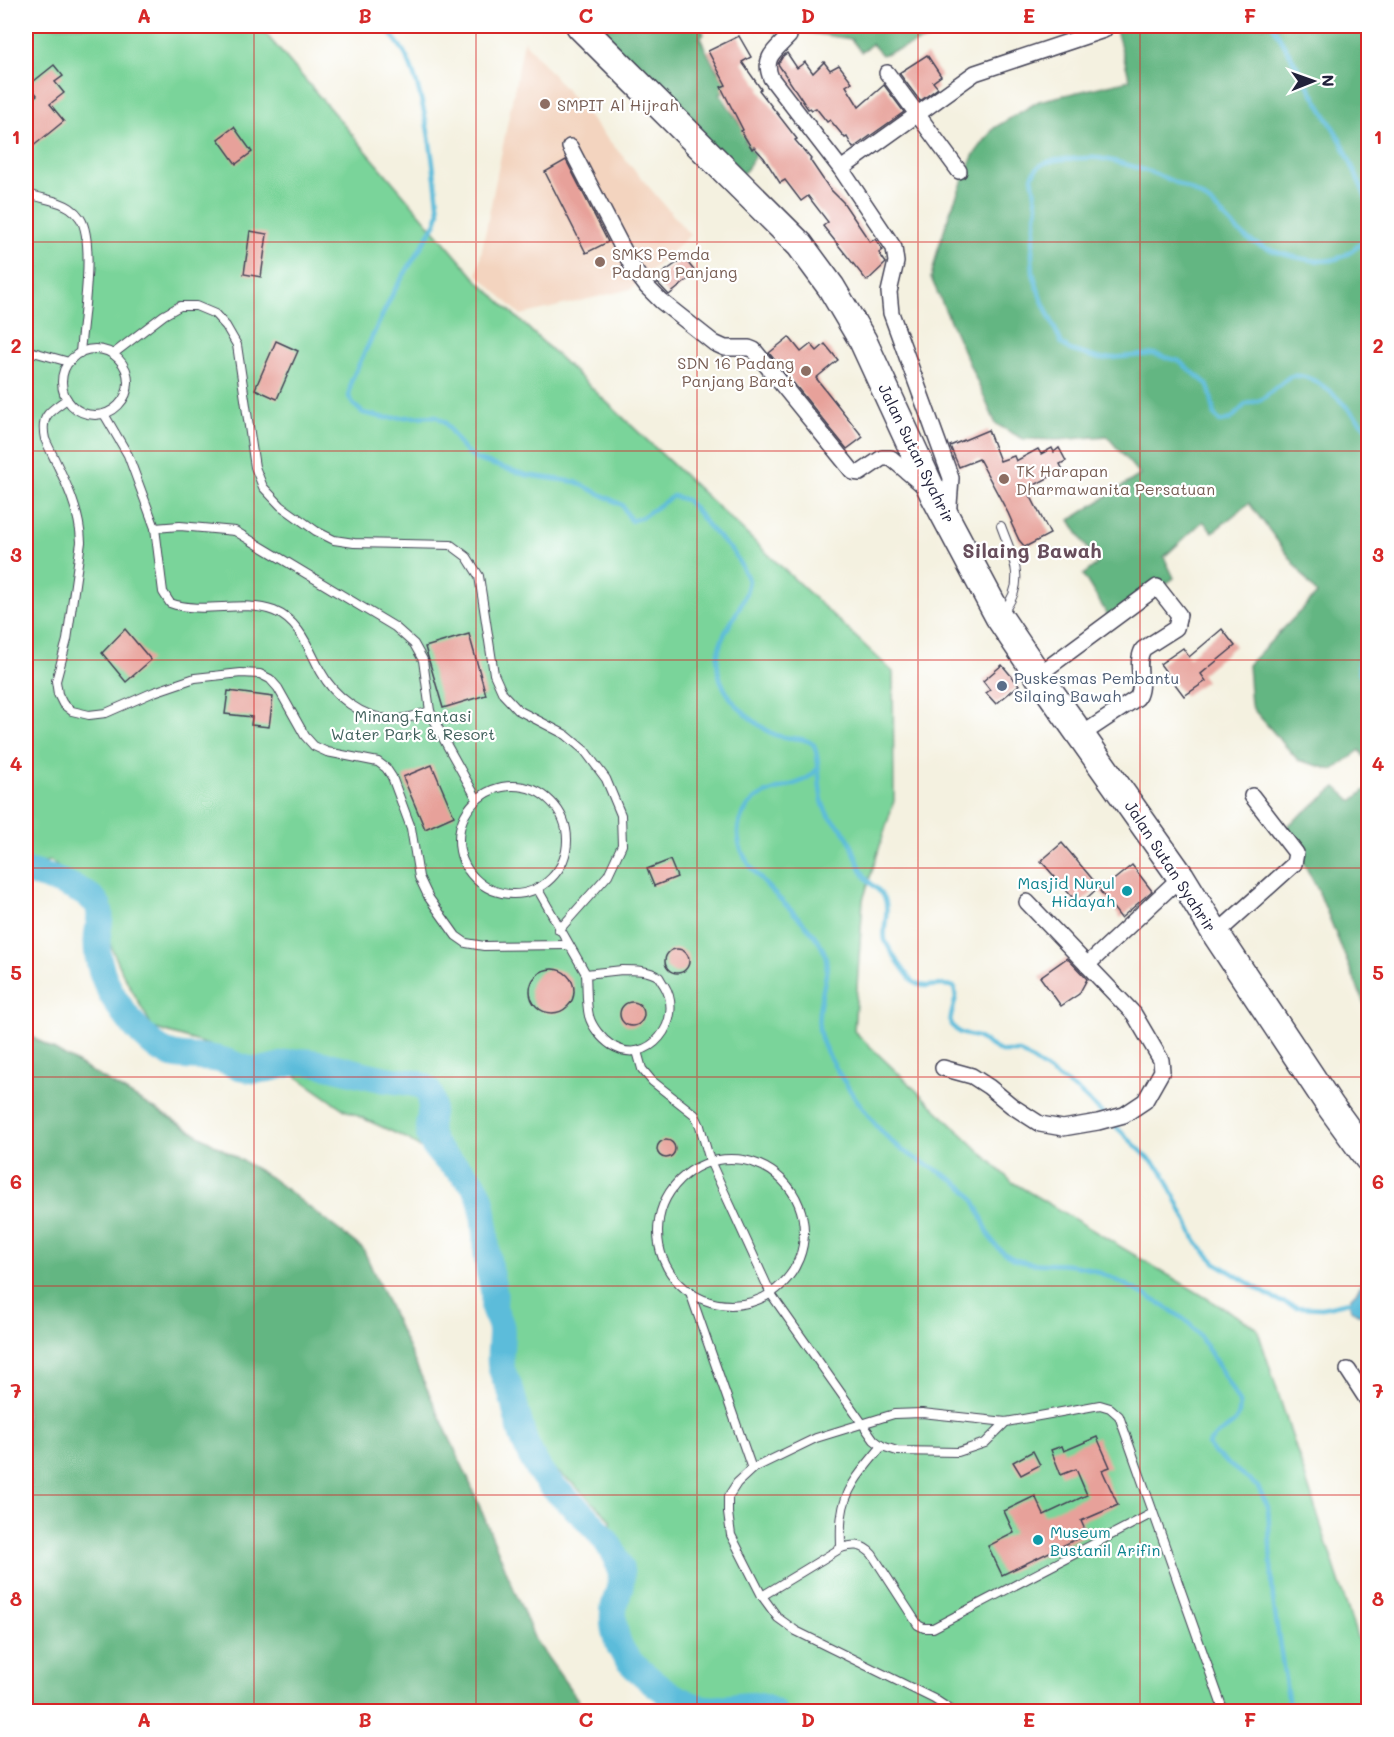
<svg xmlns="http://www.w3.org/2000/svg" width="1394" height="1737" viewBox="0 0 1394 1737" font-family="Mali,sans-serif">
<style>
.built{fill:#f3d4bf}
.green{fill:#7ad49a;stroke:#4e7b6a;stroke-width:1.5}
.forest{fill:#63b682;stroke:#426c5e;stroke-width:1.5}
.water{fill:#5cbcda;stroke:#3f6f8a;stroke-width:1.5}
.lines{fill:none;stroke-linecap:round;stroke-linejoin:round}
.stream{stroke:#5cbcda;stroke-width:4.5}
.river{stroke:#5cbcda;stroke-width:27}
.building{fill:#e7a19a}
.lane-casing{stroke:#424154;stroke-width:10}
.street-casing{stroke:#424154;stroke-width:18}
.highway-casing{stroke:#424154;stroke-width:30}
.lane{stroke:#fff;stroke-width:8}
.street{stroke:#fff;stroke-width:15}
.highway{stroke:#fff;stroke-width:27}
.grid{fill:none;stroke:#d62828;stroke-width:1.5;stroke-opacity:0.55}
.education-dot{fill:#8d6e63;stroke:#fff;stroke-width:2}
.service-dot{fill:#5c6f8a;stroke:#fff;stroke-width:2}
.culture-dot{fill:#0f9aa8;stroke:#fff;stroke-width:2}
.labels{text-anchor:middle;dominant-baseline:central;stroke-width:4.5;stroke-linejoin:round;paint-order:stroke}
.education-label{font-size:16px;fill:#785e54;stroke:#fff;text-anchor:start}
.street-label{font-size:16px;fill:#22223b;stroke:#fff}
.service-label{font-size:16px;fill:#4e5e75;stroke:#fff;text-anchor:start}
.park-label{font-size:16px;fill:#41605c;stroke:#fff}
.culture-label{font-size:16px;fill:#0d838f;stroke:#fff;text-anchor:end}
.quarter-label{font-size:20px;font-weight:bold;fill:#674e5c;stroke:#fff}
.neatline{fill:none;stroke:#d62828;stroke-width:2}
.grid-label{font-size:20px;text-anchor:middle;font-weight:bold;fill:#d62828}
</style>
<rect width="100%" height="100%" fill="#fff"/>
<filter id="ink" filterUnits="userSpaceOnUse"><feTurbulence type="fractalNoise" baseFrequency=".0167" numOctaves="2"/><feDisplacementMap in="SourceGraphic" scale="12" xChannelSelector="R" yChannelSelector="G"/><feConvolveMatrix kernelMatrix="1 2 1 2 8 2 1 2 1" color-interpolation-filters="sRGB"/></filter>
<filter id="wash" filterUnits="userSpaceOnUse"><feTurbulence type="fractalNoise" baseFrequency=".008" numOctaves="4" result="noise"/><feDisplacementMap in="SourceGraphic" scale="24" xChannelSelector="R" yChannelSelector="G"/><feGaussianBlur stdDeviation="1.35" result="paint"/><feColorMatrix in="noise" values="0 0 0 0 0 0 0 0 0 0 0 0 0 0 0 0 0 1.4 0 .05"/><feComposite in="paint" operator="in"/></filter>
<g filter="url(#wash)">
<rect width="100%" height="100%" fill="#f4f1e0"/>
<path class="built" d="M524 41 690 235 631 289 521 315 477 274Z"/>
<path class="green" d="M26 26H259L476 279 893 672 894 801 863 900 854 1031 1012 1182 1257 1328 1368 1671V1711L734 1712 656 1678 620 1647 612 1611 611 1520 572 1483 530 1451 510 1401 497 1314V1238L475 1190 408 1139 345 1110 284 1068 153 1028 123 974 89 896 51 861 26 865Z"/>
<g class="forest">
<path d="M589 26H700L704 34 700 38 713 64 729 87 720 94 749 138 745 141 755 155 747 169 738 178Z"/>
<path d="M769 26H966L882 55 872 44 861 52 851 39 804 32H773Z"/>
<path d="M1115 26H1368V763L1360 750 1333 770 1298 760 1254 710 1251 705 1248 665 1317 594 1249 503 1213 532 1203 521 1164 557 1174 578 1112 622 1083 575 1097 564 1070 520 1140 475 1107 436 1058 440 1023 439 996 424 931 278 938 249 950 212 973 156 994 128 1039 101 1130 80Z"/>
<path d="M1336 787 1352 801 1368 788V1013L1318 890 1285 828Z"/>
<path d="M26 1033 270 1177 363 1249 467 1476 535 1640 586 1711H26Z"/>
</g>
<path class="water" d="M1368 1277V1316L1358 1314 1351 1310C1347 1293 1353 1299 1359 1288 1361 1285 1361 1281 1363 1278Z"/>
<g class="lines">
<g class="stream">
<path d="M384 26C391 35 401 45 406 56 426 96 434 167 439 212L436 223 394 291 351 381 349 397 353 404 363 413 386 418 436 416 445 422 462 448 475 459 526 475 576 482 622 505 631 521 642 517 673 496 686 500 694 508 708 526 734 553 749 580C746 601 733 617 724 635 703 678 736 711 771 733 784 741 804 735 814 745 821 761 817 786 823 804 827 817 834 820 842 829 854 842 856 864 866 878 872 886 880 889 885 899 890 913 882 927 885 940 888 948 907 976 914 982 925 991 941 981 954 987L956 997 950 1020 951 1025 960 1033 977 1037 1001 1052H1020L1079 1092 1105 1116"/>
<path d="M1273 26 1341 141 1368 202"/>
<path d="M1368 234C1361 245 1349 255 1336 259 1314 266 1262 250 1244 236 1229 224 1218 207 1201 196 1174 179 1129 163 1098 158 1088 157 1076 159 1066 159 1053 160 1036 162 1032 177L1037 205 1032 253 1033 273 1040 296 1062 344 1070 350 1100 359 1154 354 1179 361 1207 384 1210 392 1215 416 1221 422 1231 419 1246 404 1261 400 1289 377C1316 368 1352 413 1368 430"/>
<path d="M1368 646C1357 657 1354 673 1368 682"/>
<path d="M817 769C800 792 764 783 746 809 709 862 809 909 825 954 833 980 808 1011 824 1046 837 1074 877 1133 902 1150 922 1164 948 1173 966 1190 986 1209 981 1243 1012 1258 1036 1269 1061 1260 1086 1268 1108 1274 1182 1312 1195 1330 1212 1352 1225 1378 1239 1402 1243 1430 1219 1426 1208 1445L1213 1452 1258 1487 1268 1507 1273 1600 1290 1712"/>
<path d="M1111 1122 1163 1172 1197 1243 1216 1263 1276 1300 1297 1307 1322 1308 1349 1302"/>
</g>
<path class="river" d="M26 872C41 874 89 890 97 904 104 915 96 931 97 943 97 981 125 1020 153 1044 171 1061 194 1055 216 1059 229 1061 241 1069 254 1070 272 1071 289 1060 307 1062 335 1065 363 1076 391 1080 402 1082 421 1081 428 1091 437 1105 425 1122 430 1137 439 1163 471 1170 480 1197 487 1218 484 1241 488 1263 489 1274 493 1284 494 1295 494 1303 493 1301 494 1309 496 1315 500 1321 501 1327 503 1340 498 1354 501 1367 503 1376 508 1383 511 1392 516 1409 519 1426 525 1443 531 1457 542 1477 553 1487 580 1513 607 1531 620 1568 624 1582 617 1593 614 1607 611 1629 618 1652 635 1667 656 1685 685 1710 715 1709 738 1708 752 1700 773 1712"/>
</g>
<g id="blocks">
<g class="building">
<path d="M739 36 751 57 742 62 761 89 759 90 797 139 795 140 811 159 810 160 829 188 843 202 870 242 875 239 883 250 879 253 886 263 867 281 823 226 828 222 808 196 801 201 785 180 780 183 764 158 754 147 752 149 741 131 743 130 721 87 726 85 708 51Z"/>
<path d="M787 53 797 68 805 62 813 73 824 62 830 70 839 65 852 82 846 86 859 107 884 85 904 112 853 148 847 137 845 138 830 120 827 122 816 108 812 110 810 108 808 109 778 64 783 56Z"/>
<path d="M927 55 941 76 933 82 938 88 920 101 899 73Z"/>
<path d="M54 65 63 76 55 82 64 93 50 104 64 121 26 152V104L37 95 29 85Z"/>
<path d="M234 127 252 152 236 164 218 139Z"/>
<path d="M566 160 608 242 586 253 545 172Z"/>
<path d="M250 231 267 234 261 277 244 274Z"/>
<path d="M684 258 696 273 669 295 654 279Z"/>
<path d="M789 337 801 352 811 344 817 351 825 344 838 360 816 378 863 437 847 449 769 353Z"/>
<path d="M276 341 298 351 277 399 255 389Z"/>
<path d="M988 430 1000 461 1014 456 1016 461 1038 449 1041 454 1052 448 1054 452 1059 448 1066 461 1060 464 1063 470 1027 489 1050 534 1025 547 1019 540 1011 523 1012 522 1008 513 979 459 959 467 950 446Z"/>
<path d="M125 629 151 660 126 682 102 653Z"/>
<path d="M1222 629 1235 646 1201 674 1206 681 1184 696 1160 664 1183 648 1189 657Z"/>
<path d="M469 634 486 695 443 708 425 647Z"/>
<path d="M1002 665 1019 685 996 704 986 693 990 690 983 681Z"/>
<path d="M228 691 273 697 269 727 251 725 252 717 225 714Z"/>
<path d="M432 765 454 816 425 829 403 777Z"/>
<path d="M1062 843 1099 887 1079 905 1041 861Z"/>
<path d="M670 860 677 877 654 886 647 869Z"/>
<path d="M1132 865 1152 891 1121 918 1100 891Z"/>
<circle cx="677" cy="961" r="12"/>
<path d="M1067 958 1087 979 1079 994 1061 1006 1040 977Z"/>
<circle cx="552" cy="991" r="22"/>
<circle cx="632" cy="1014" r="12"/>
<circle cx="666" cy="1149" r="9"/>
<path d="M1097 1437 1110 1467 1102 1470 1118 1505 1081 1521 1087 1534 1002 1575 988 1546 1014 1533 1004 1511 1035 1496 1044 1515 1087 1495 1076 1469 1061 1475 1051 1450 1062 1446 1064 1451Z"/>
<path d="M1033 1451 1040 1465 1021 1475 1013 1462Z"/>
</g>
</g>
</g>
<g filter="url(#ink)">
<use href="#blocks" fill-opacity="0" stroke="#424154" stroke-width="1.5"/>
<g class="lines">
<g class="lane-casing">
<g id="lane">
<path d="M26 193C40 199 57 199 70 208 73 210 78 215 80 218 96 241 82 324 80 353"/>
<circle cx="95" cy="382" r="33"/>
<path d="M26 350 69 362"/>
<path d="M113 354 164 315 180 306H196L215 314 226 326 237 345 255 467 263 487 281 506 316 531 334 540 354 543 451 545 467 557 479 576 494 674 503 694 518 710 566 735 585 751 606 779 621 815 622 845 608 875 559 930"/>
<path d="M67 399C49 412 40 415 45 439 60 472 80 505 81 542L67 640 56 681 58 694 63 704 72 711 89 715 106 713 154 692 195 678 241 673 260 674 270 679 278 688 305 736 314 746 327 752 378 762 386 768 392 777 411 828 419 877 429 898 456 936 466 943 484 946 568 945"/>
<path d="M104 414 128 455 155 528 163 592 170 603C203 615 242 599 274 611 300 621 309 650 321 672 334 696 362 718 390 719 404 720 418 715 430 711"/>
<path d="M1001 526C1013 559 1028 582 1002 613"/>
<path d="M155 528 180 526 235 531 395 627 414 644 423 660 430 711 444 740 477 799"/>
<circle cx="513" cy="840" r="54"/>
<path d="M537 888 586 974"/>
<path d="M622 970C634 970 649 970 659 977 659 977 663 984 664 985 686 1020 648 1069 611 1045 602 1039 592 1027 589 1016 586 1003 587 987 586 974Z"/>
<path d="M637 1051 642 1069 652 1081 695 1115 700 1126 710 1161 771 1294 874 1440 882 1446 897 1451 958 1452 985 1443 1006 1422"/>
<circle cx="731" cy="1232" r="73"/>
<path d="M691 1295 752 1469"/>
<path d="M841 1548C841 1538 840 1526 842 1515 845 1487 865 1467 882 1446"/>
<path d="M762 1596 841 1548C855 1544 862 1544 872 1554L918 1625 924 1628H933L1153 1513"/>
<path d="M954 1712 934 1699 796 1631 778 1618 762 1596 731 1535 728 1513V1497L737 1483 752 1469 816 1438 894 1414 922 1413 1006 1422 1100 1405 1110 1408 1119 1416 1224 1712"/>
</g>
</g>
<g class="street-casing">
<g id="street">
<path d="M789 36C776 50 762 57 771 78L841 169 894 248 896 262 889 292 891 313 951 478 948 518"/>
<path d="M887 73 959 171"/>
<path d="M570 147 634 270 647 287 661 301 714 343 725 348H749L754 350 853 472 860 473 882 458H891L925 487"/>
<path d="M841 169 975 73 1104 30"/>
<path d="M1038 675 1157 587 1179 615 1176 628 1143 649C1134 665 1146 683 1137 698L1081 735"/>
<path d="M1216 934 1294 864 1296 853 1252 796"/>
<path d="M1087 965 1181 877"/>
<path d="M943 1068 972 1076 989 1087 1012 1106 1040 1124 1063 1128 1098 1122 1124 1115 1145 1101 1162 1071 1161 1060 1134 1014 1027 902"/>
<path d="M1348 1370 1368 1401"/>
</g>
</g>
<g class="highway-casing">
<path id="highway" d="M580 26 800 245 831 287 863 341 934 495 999 617 1038 675 1181 877 1216 934 1331 1107 1368 1158"/>
</g>
<use href="#lane" class="lane"/>
<use href="#street" class="street"/>
<use href="#highway" class="highway"/>
</g>
</g>
<path class="grid" d="M254 26V1712M476 26V1712M697 26V1712M918 26V1712M1140 26V1712M26 242H1368M26 451H1368M26 660H1368M26 868H1368M26 1077H1368M26 1286H1368M26 1495H1368"/>
<g class="education-dot">
<circle cx="545" cy="104" r="6"/>
<circle cx="600" cy="262" r="6"/>
<circle cx="806" cy="371" r="6"/>
<circle cx="1004" cy="479" r="6"/>
</g>
<circle class="service-dot" cx="1002" cy="686" r="6"/>
<g class="culture-dot">
<circle cx="1127" cy="891" r="6"/>
<circle cx="1038" cy="1540" r="6"/>
</g>
<g class="labels">
<g class="education-label">
<text x="557" y="104">SMPIT Al Hijrah</text>
<text x="612" y="253">SMKS Pemda<tspan x="612" dy="18">Padang Panjang</tspan></text>
<text x="794" y="362" text-anchor="end">SDN 16 Padang<tspan x="794" dy="18">Panjang Barat</tspan></text>
<text x="1016" y="470">TK Harapan<tspan x="1016" dy="18">Dharmawanita Persatuan</tspan></text>
</g>
<g class="street-label">
<text transform="translate(917 453) rotate(64)">Jalan Sutan Syahrir</text>
<text transform="translate(1171 866) rotate(57)">Jalan Sutan Syahrir</text>
</g>
<g class="service-label">
<text x="1014" y="677">Puskesmas Pembantu<tspan x="1014" dy="18">Silaing Bawah</tspan></text>
</g>
<g class="park-label">
<text x="413" y="715">Minang Fantasi<tspan x="413" dy="18">Water Park &amp; Resort</tspan></text>
</g>
<g class="culture-label">
<text x="1115" y="882">Masjid Nurul<tspan x="1115" dy="18">Hidayah</tspan></text>
<text x="1050" y="1531" text-anchor="start">Museum<tspan x="1050" dy="18">Bustanil Arifin</tspan></text>
</g>
<g class="quarter-label">
<text x="1032" y="550">Silaing Bawah</text>
</g>
</g>
<rect width="1394" height="1737" fill="none" stroke="#fff" stroke-width="66"/>
<g transform="translate(1313 81) rotate(89)" stroke="#ffffff" stroke-width="4.5" paint-order="stroke">
<path d="M0-4.5L10 22L0 15L-10 22Z" fill="#22223b"/>
<text y="-9" font-size="16" font-weight="bold" text-anchor="middle" fill="#22223b">N</text>
</g>
<rect x="33" y="33" width="1328" height="1671" class="neatline"/>
<g class="grid-label">
<text x="144" y="23">A</text>
<text x="365" y="23">B</text>
<text x="586" y="23">C</text>
<text x="808" y="23">D</text>
<text x="1029" y="23">E</text>
<text x="1250" y="23">F</text>
<text x="16" y="144">1</text>
<text x="1378" y="144">1</text>
<text x="16" y="353">2</text>
<text x="1378" y="353">2</text>
<text x="16" y="562">3</text>
<text x="1378" y="562">3</text>
<text x="16" y="771">4</text>
<text x="1378" y="771">4</text>
<text x="16" y="980">5</text>
<text x="1378" y="980">5</text>
<text x="16" y="1189">6</text>
<text x="1378" y="1189">6</text>
<text x="16" y="1398">7</text>
<text x="1378" y="1398">7</text>
<text x="16" y="1606">8</text>
<text x="1378" y="1606">8</text>
<text x="144" y="1727">A</text>
<text x="365" y="1727">B</text>
<text x="586" y="1727">C</text>
<text x="808" y="1727">D</text>
<text x="1029" y="1727">E</text>
<text x="1250" y="1727">F</text>
</g>
</svg>
